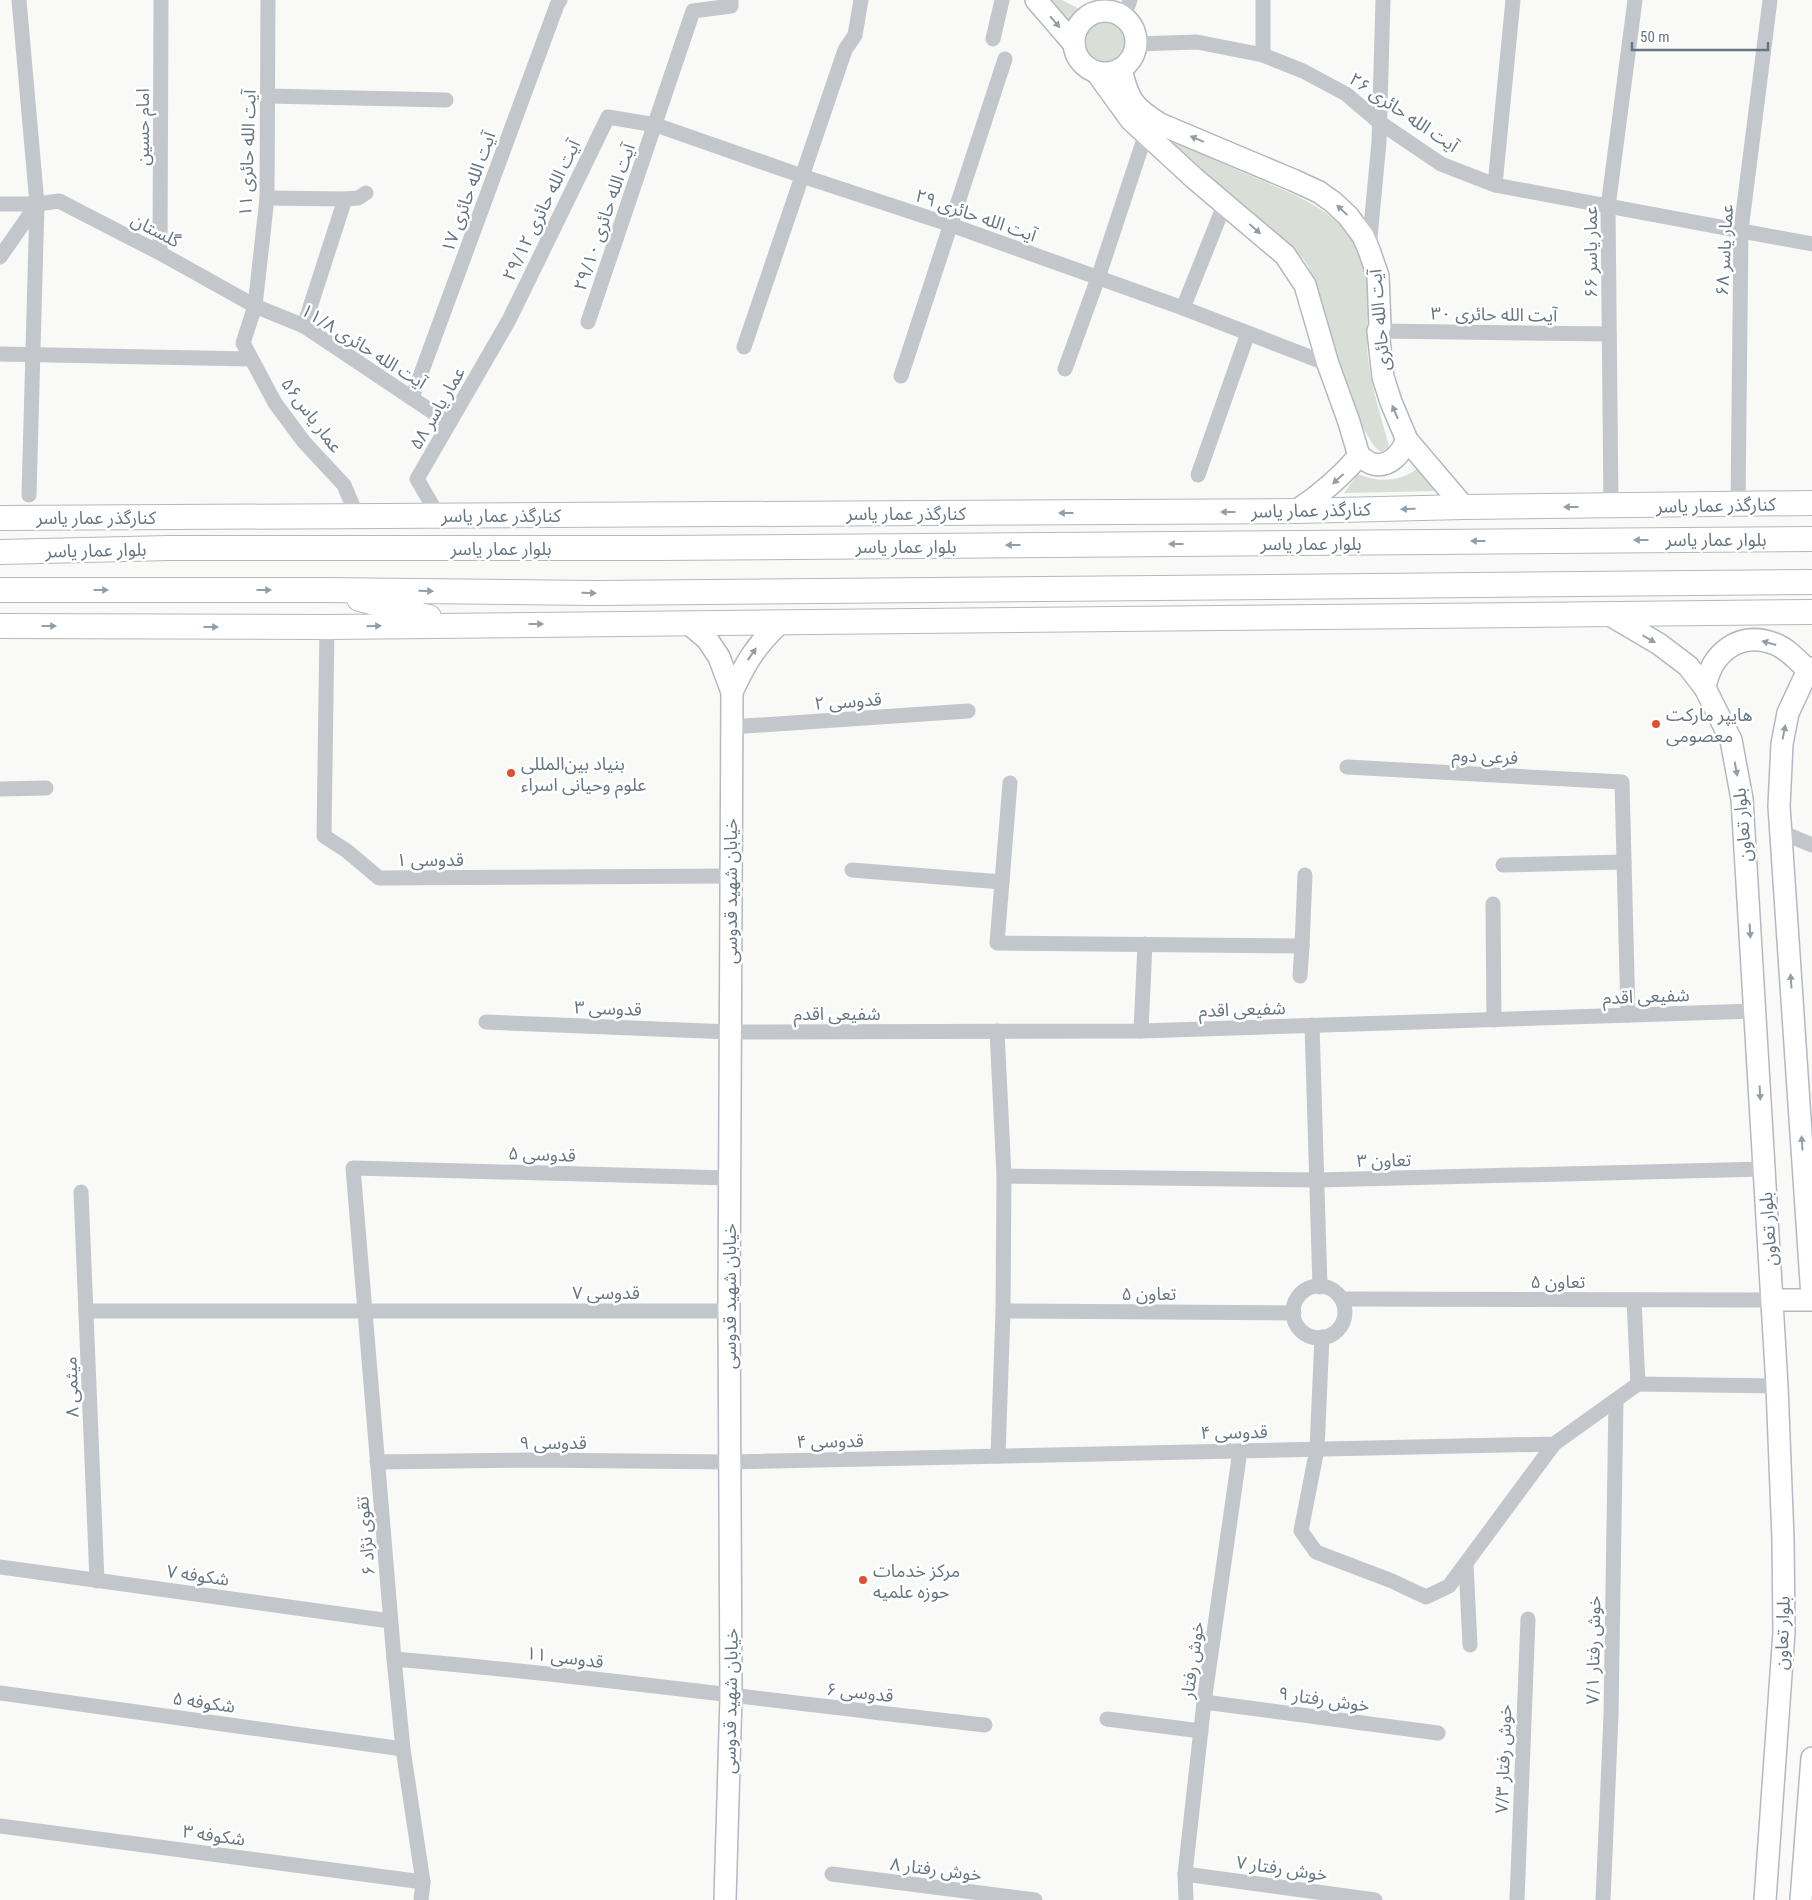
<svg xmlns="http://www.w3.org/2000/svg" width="1812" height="1900" viewBox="0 0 1812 1900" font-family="'Roboto Condensed','Noto Sans Arabic',sans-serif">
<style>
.green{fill:#d9ded6}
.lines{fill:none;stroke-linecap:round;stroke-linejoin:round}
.secondary-casing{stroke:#b3b9be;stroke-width:24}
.primary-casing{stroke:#b4b9bd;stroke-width:26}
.minor{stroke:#c3c7cb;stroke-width:15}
.secondary{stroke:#fff;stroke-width:21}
.primary{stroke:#fff;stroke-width:24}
.oneway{fill:#939fa8}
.poi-dot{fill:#e34f2e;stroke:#fff;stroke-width:2}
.labels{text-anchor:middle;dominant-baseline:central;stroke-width:5;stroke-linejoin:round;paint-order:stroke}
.street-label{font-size:18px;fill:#657682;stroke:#fff}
.poi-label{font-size:18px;fill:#657682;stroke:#fff;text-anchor:start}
</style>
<rect width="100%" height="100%" fill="#f9f9f7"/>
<g class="green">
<path d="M1048 0H1062L1083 11 1075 20 1073 25Z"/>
<circle cx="1106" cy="43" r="24"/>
<path d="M1162 137C1190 149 1218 161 1246 174 1288 192 1341 209 1361 255 1374 283 1366 317 1367 346 1369 380 1380 413 1389 446L1386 450 1381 452C1373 447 1370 439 1365 431 1338 381 1331 325 1311 273 1302 249 1275 236 1256 221 1224 194 1194 165 1162 137Z"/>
<path d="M1419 467 1439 491 1344 493 1358 474C1379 483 1402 482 1419 467Z"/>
</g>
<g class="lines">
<g class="secondary-casing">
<g id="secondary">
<path d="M1036 0 1074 44"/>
<circle cx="1105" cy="42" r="31"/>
<path d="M1121 69C1128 100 1133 107 1160 124L1293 180 1319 192 1333 202 1348 216 1363 236 1369 250 1378 276 1380 326 1378 331 1383 377 1391 402 1407 440 1464 507"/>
<path d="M1097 73 1131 120 1194 178 1285 255 1305 285 1328 364 1349 422 1359 456C1340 478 1320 495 1296 511"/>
<path d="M1359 456C1363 458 1368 463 1373 464 1390 468 1401 453 1407 440"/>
<path d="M1608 614 1659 644 1688 666 1705 688 1731 740 1742 799 1777 1386 1783 1539 1784 1632 1765 1900"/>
<path d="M688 623 707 639 719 657 732 692"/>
<path d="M1812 668 1808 670 1788 713 1782 744 1779 806 1812 1297"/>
<path d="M1705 688C1711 653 1739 630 1775 644 1788 649 1798 661 1808 670"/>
<path d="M1772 1300H1812"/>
<path d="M725 1900 731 1697 729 1311 732 692C746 662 756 645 781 622"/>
<path d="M1801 1900 1812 1758"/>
</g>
</g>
<g class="primary-casing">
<g id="primary">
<path d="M0 518 1296 511 1464 507 1812 503"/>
<path d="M0 552 169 548H659L1812 539"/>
<path d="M0 590H324L595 593 1812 582"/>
<path d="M359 599 429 617"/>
<path d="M0 626 327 627 1812 612"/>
</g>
</g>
<g class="minor">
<path d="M19 0 37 204 29 495"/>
<path d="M268 0 267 198 255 306 243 343 275 403 304 442 344 485 357 516"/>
<path d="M1124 17 1130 0"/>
<path d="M993 39 1002 0"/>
<path d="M1136 44 1197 42 1263 55 1303 71 1346 94 1379 122 1441 164 1495 185 1812 244"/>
<path d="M1263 55V0"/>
<path d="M268 96 446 100"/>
<path d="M1495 185 1513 0"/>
<path d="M267 198 345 199 358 198 366 193"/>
<path d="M0 204H37L59 201 160 253 255 306 304 326 449 423"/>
<path d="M1369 248 1379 142 1383 0"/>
<path d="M160 253 161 0"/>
<path d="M0 257 37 204"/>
<path d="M1183 308 1225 203"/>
<path d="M588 322 693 11 731 6V0"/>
<path d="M304 326 345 199"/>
<path d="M1378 331 1609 334"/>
<path d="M744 347 845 50 855 35 861 0"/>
<path d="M0 354 251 359"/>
<path d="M1065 369 1098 278 1146 133"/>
<path d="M901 376 1005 59"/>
<path d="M412 398 557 5 560 0"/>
<path d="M1198 475 1248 333"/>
<path d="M1738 503 1741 230 1770 0"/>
<path d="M1611 507 1608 207 1635 0"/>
<path d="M438 515 417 479 509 320 608 117 656 125 802 176 951 225 1183 308 1328 364"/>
<path d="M327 627 324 836 347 851 379 878 730 876"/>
<path d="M731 727 968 711"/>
<path d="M1347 767 1622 782 1628 1015"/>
<path d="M1010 783 997 943 1302 946 1305 875"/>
<path d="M0 789 46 788"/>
<path d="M1781 832 1812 845"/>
<path d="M1503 865 1624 862"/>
<path d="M852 870 1002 882"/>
<path d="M1493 904 1494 1020"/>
<path d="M1300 976 1302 946"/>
<path d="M486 1022 730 1032 1141 1031 1755 1011"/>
<path d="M1312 1025 1320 1287"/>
<path d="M997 1031 1004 1176 1003 1311 998 1456"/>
<path d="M1141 1031 1145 944"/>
<path d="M1004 1176 1317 1180 1764 1169"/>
<path d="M81 1192 97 1581"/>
<circle cx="1319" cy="1312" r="26"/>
<path d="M1343 1299 1772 1300"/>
<path d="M86 1311H729"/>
<path d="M1003 1311 1294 1313"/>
<path d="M1322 1337 1317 1449 1301 1531 1316 1552 1392 1581 1426 1597 1449 1586 1554 1444"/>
<path d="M1638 1384 1777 1386"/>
<path d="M377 1462 532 1460 729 1462 1554 1444 1638 1384 1634 1300"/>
<path d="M1466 1564 1470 1645"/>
<path d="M0 1567 390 1621"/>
<path d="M394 1659C592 1676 788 1703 985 1725"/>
<path d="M0 1693 403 1749"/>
<path d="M1204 1702 1438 1733"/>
<path d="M1107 1719 1201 1731"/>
<path d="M0 1826 423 1882"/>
<path d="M832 1874 1035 1900"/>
<path d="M1185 1874 1375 1900"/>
<path d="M421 1900 423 1882 403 1749 394 1659 353 1168 729 1178"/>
<path d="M1186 1900 1185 1874 1204 1702 1240 1451"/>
<path d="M1517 1900 1528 1619"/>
<path d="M1603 1900 1611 1715 1616 1400"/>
</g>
<use href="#secondary" class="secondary"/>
<use href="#primary" class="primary"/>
</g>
<defs><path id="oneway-solid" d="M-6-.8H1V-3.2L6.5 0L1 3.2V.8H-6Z" transform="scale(1.25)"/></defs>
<g class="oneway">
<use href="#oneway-solid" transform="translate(1055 22) rotate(49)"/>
<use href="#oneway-solid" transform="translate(1197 139) rotate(-157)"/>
<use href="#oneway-solid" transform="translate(1342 210) rotate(-137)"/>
<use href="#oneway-solid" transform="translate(1255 229) rotate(41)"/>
<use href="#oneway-solid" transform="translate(1395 412) rotate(-113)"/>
<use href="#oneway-solid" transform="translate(1338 479) rotate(138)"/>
<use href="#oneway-solid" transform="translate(1571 507) rotate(-180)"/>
<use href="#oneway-solid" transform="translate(1408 509) rotate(179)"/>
<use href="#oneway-solid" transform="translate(1228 512) rotate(180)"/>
<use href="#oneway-solid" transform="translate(1066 513) rotate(180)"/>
<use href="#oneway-solid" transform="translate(1641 540) rotate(180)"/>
<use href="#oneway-solid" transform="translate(1478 541) rotate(180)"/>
<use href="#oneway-solid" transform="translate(1176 544) rotate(180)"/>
<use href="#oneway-solid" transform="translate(1013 545) rotate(180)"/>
<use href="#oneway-solid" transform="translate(101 590)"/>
<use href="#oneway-solid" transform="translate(264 590)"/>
<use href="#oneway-solid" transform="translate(426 591) rotate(1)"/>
<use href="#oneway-solid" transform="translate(589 593) rotate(1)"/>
<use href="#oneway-solid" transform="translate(536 624)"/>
<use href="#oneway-solid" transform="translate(49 626)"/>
<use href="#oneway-solid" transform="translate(374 626) rotate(-1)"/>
<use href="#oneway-solid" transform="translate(211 627)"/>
<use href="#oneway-solid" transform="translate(1649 639) rotate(30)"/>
<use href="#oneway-solid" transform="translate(1769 643) rotate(-164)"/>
<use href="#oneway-solid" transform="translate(752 654) rotate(-55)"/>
<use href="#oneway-solid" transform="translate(1784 732) rotate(-79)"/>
<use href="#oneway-solid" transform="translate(1736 769) rotate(80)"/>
<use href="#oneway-solid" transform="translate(1750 931) rotate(87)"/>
<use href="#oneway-solid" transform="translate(1791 981) rotate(-94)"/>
<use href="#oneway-solid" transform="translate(1760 1093) rotate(87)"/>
<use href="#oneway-solid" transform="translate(1802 1143) rotate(-94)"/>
</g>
<g class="poi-dot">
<circle cx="1656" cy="724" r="5"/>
<circle cx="511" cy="773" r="5"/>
<circle cx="863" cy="1580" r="5"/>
</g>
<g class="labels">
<g class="street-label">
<text transform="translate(1404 112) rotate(34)">آیت الله حائری ۲۶</text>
<text transform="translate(142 127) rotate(-90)">امام حسین</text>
<text transform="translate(247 153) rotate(-88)">آیت الله حائری ۱۱</text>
<text transform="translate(468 192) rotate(-70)">آیت الله حائری ۱۷</text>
<text transform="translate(541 210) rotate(-64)">آیت الله حائری ۲۹/۱۲</text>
<text transform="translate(976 215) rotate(19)">آیت الله حائری ۲۹</text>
<text transform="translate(604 217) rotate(-71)">آیت الله حائری ۲۹/۱۰</text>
<text transform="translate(156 230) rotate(28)">گلستان</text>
<text transform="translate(1724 250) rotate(-87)">عمار یاسر ۶۸</text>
<text transform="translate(1590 252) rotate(-90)">عمار یاسر ۶۶</text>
<text transform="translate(1494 314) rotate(1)">آیت الله حائری ۳۰</text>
<text transform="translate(1379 320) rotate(-95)">آیت الله حائری</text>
<text transform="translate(364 346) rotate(32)">آیت الله حائری ۱۱/۸</text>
<text transform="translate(437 408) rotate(-60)">عمار یاسر ۵۸</text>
<text transform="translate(312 415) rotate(53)">عمار یاس۵۶</text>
<text transform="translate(1716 505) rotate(-1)">کنارگذر عمار یاسر</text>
<text transform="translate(1311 510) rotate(-1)">کنارگذر عمار یاسر</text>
<text x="906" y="513">کنارگذر عمار یاسر</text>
<text x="501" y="515">کنارگذر عمار یاسر</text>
<text x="96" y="517">کنارگذر عمار یاسر</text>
<text x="1716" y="539">بلوار عمار یاسر</text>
<text x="1311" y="543">بلوار عمار یاسر</text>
<text x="906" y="546">بلوار عمار یاسر</text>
<text x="501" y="548">بلوار عمار یاسر</text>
<text transform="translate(96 550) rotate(-1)">بلوار عمار یاسر</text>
<text transform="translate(848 701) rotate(-4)">قدوسی ۲</text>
<text transform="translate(1485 756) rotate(3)">فرعی دوم</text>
<text transform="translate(1742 825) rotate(-95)">بلوار تعاون</text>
<text x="430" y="859">قدوسی ۱</text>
<text transform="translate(730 891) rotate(-90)">خیابان شهید قدوسی</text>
<text transform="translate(1646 996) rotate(-2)">شفیعی اقدم</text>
<text transform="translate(608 1008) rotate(2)">قدوسی ۳</text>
<text transform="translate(1242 1009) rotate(-2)">شفیعی اقدم</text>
<text x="837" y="1013">شفیعی اقدم</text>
<text transform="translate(542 1154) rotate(2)">قدوسی ۵</text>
<text transform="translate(1384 1160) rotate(-1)">تعاون ۳</text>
<text transform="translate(1768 1229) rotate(-94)">بلوار تعاون</text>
<text x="1558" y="1281">تعاون ۵</text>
<text x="606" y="1292">قدوسی ۷</text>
<text x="1149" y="1293">تعاون ۵</text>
<text transform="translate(729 1296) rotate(-90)">خیابان شهید قدوسی</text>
<text transform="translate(71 1387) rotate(-92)">میثمی ۸</text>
<text transform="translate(1234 1432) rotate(-1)">قدوسی ۴</text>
<text transform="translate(830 1441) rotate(-1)">قدوسی ۴</text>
<text x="553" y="1442">قدوسی ۹</text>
<text transform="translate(365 1536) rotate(-95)">تقوی نژاد ۶</text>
<text transform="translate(198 1575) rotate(8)">شکوفه ۷</text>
<text transform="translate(1782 1633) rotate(-88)">بلوار تعاون</text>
<text transform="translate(1593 1650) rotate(-89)">خوش رفتار ۷/۱</text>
<text transform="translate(565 1657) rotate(7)">قدوسی ۱۱</text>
<text transform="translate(1192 1660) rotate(-82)">خوش رفتار</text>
<text transform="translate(860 1692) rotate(6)">قدوسی ۶</text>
<text transform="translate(1324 1699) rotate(8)">خوش رفتار ۹</text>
<text transform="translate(730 1701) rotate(-89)">خیابان شهید قدوسی</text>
<text transform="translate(204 1702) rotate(8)">شکوفه ۵</text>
<text transform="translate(1503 1759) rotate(-88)">خوش رفتار ۷/۳</text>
<text transform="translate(214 1835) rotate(8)">شکوفه ۳</text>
<text transform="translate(1282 1868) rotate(8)">خوش رفتار ۷</text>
<text transform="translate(936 1869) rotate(7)">خوش رفتار ۸</text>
</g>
<g class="poi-label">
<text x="1666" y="714">هایپر مارکت<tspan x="1666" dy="21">معصومی</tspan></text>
<text x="521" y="763">بنیاد بین‌المللی<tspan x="521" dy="21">علوم وحیانی اسراء</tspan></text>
<text x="873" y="1570">مرکز خدمات<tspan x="873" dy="21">حوزه علمیه</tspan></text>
</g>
</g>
<path d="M1632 42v8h136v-8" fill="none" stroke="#657682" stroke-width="2.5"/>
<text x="1640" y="42" font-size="15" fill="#657682" stroke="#ffffff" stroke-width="4" paint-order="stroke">50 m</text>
</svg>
